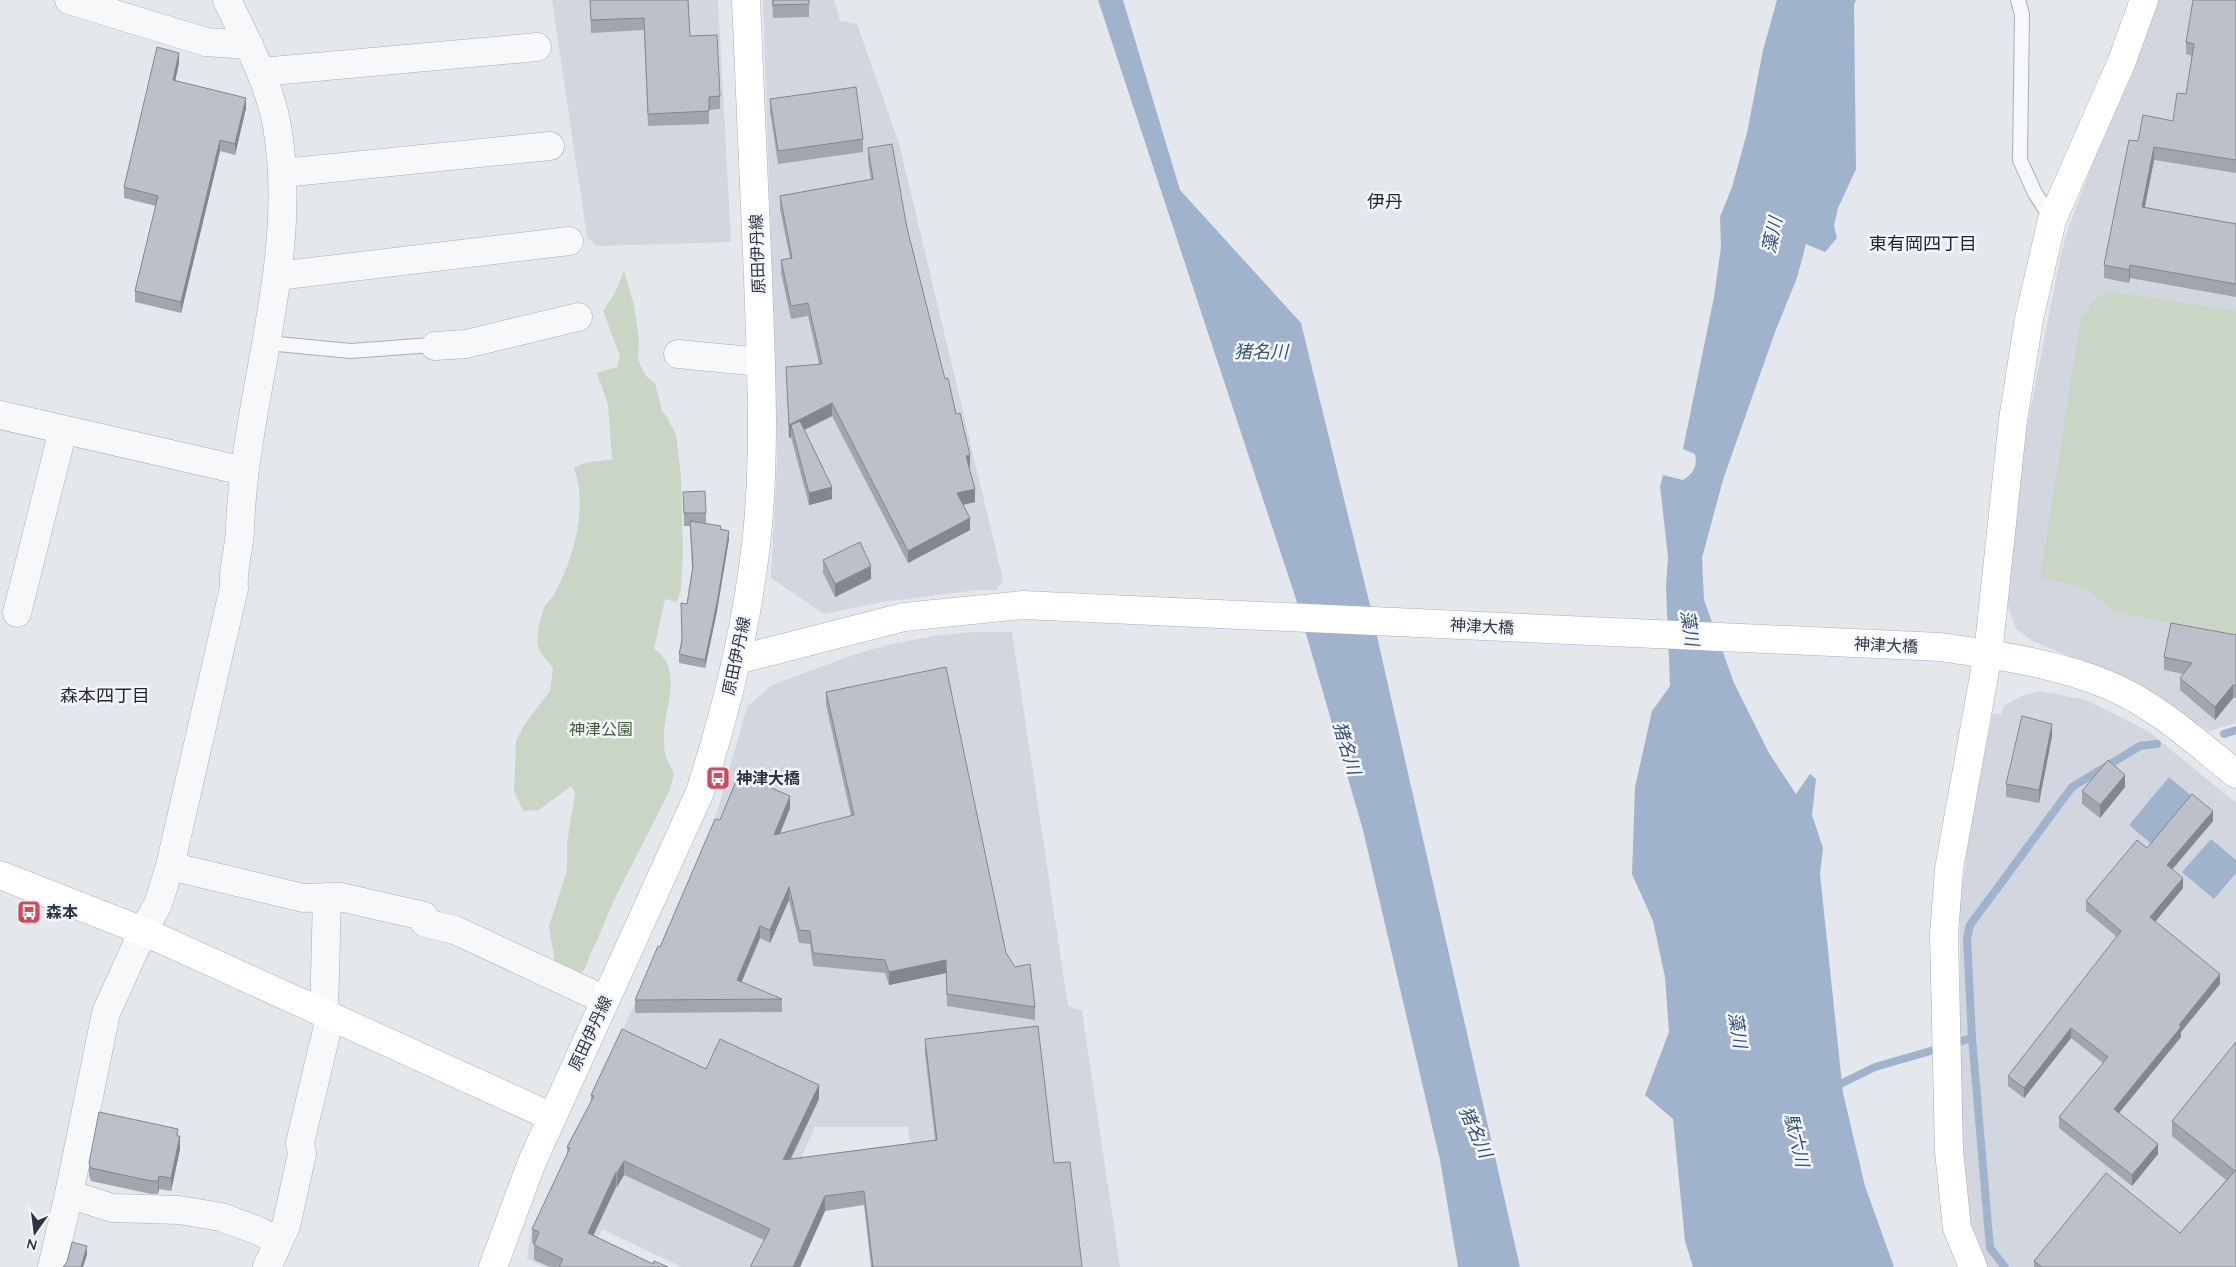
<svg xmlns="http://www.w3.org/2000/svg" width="2236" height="1267" viewBox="0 0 2236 1267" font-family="Quicksand,'Noto Sans JP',sans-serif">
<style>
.built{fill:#d2d6de}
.green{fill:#c9d6c5}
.water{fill:#9fb4cc}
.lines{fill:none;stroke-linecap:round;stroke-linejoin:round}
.stream{stroke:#9fb4cc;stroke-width:8}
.lane-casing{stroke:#a9aeb7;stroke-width:16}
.street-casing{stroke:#a9aeb7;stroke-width:29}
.secondary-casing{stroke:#a9aeb7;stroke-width:29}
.lane{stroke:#f7f8fa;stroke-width:14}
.street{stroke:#f7f8fa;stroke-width:28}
.secondary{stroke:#fff;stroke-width:28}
.wall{fill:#a1a5ae}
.shaded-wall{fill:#83868d}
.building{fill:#bbc0ca;stroke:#83868d}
.labels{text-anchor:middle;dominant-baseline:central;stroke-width:5;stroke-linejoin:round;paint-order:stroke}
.street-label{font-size:16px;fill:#2b3445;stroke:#f4f6f9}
.park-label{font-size:16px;fill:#3f6138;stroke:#f4f6f9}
.poi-label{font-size:16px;font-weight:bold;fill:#2b3445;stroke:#f4f6f9;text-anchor:start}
.neighbourhood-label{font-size:18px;fill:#1d2536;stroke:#f4f6f9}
.water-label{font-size:18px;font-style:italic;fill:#34527a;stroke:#f4f6f9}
</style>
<rect width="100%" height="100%" fill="#e4e7ec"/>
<g class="built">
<path d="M552 0H718L731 242 597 246 587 237Z"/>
<path d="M763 0H834L840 21 857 24 899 143 1003 580 997 590H977L882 602 824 614 771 578 777 462 775 356Z"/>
<path d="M2154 0H2236V723L2209 731 2129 681 2033 641 2016 629 2008 606V571L2027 426 2060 259 2068 229Z"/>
<path d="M972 632H1012L1068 1006 1082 1011 1120 1267H924L908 1127H815L751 1267H682L602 1229 583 1267H545L527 1259 530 1238 711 833 747 707 772 685 853 655 887 645 934 636Z"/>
<path d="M2039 691 2086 700 2148 731 2236 803V1267H1987L1970 1229 1960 1109V903L1972 815 1993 713 2001 715 2004 706 2022 696Z"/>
</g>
<g class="green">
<path d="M624 271 634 305 639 340 638 360 646 376 655 383 662 411 667 417 676 435 681 476 683 553 681 589 677 602 665 599 654 649C686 669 662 712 664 740 664 746 664 753 667 759 668 763 673 769 673 773 674 778 670 787 669 792L615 898 584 970 578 974 555 963 549 926 567 871V844L575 793 571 786 539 810 523 811 514 791 516 741 524 725 550 691 553 668C549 662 541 656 539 649 535 639 540 618 544 608 546 603 552 598 555 593 574 557 588 507 574 468 584 461 599 462 612 459L608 405 597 373 617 367 620 356 603 311 615 293Z"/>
<path d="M2108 291 2236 311V637L2113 611C2086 585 2075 584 2040 578L2081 317 2096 298Z"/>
</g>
<g class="water">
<path d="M1098 0H1123L1180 190 1301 323 1369 601 1520 1267H1458L1440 1160 1363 830 1295 596Z"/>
<path d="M1777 0H1856L1854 5 1856 169 1838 208 1834 226 1837 238 1825 252 1806 244 1797 278 1775 332 1723 480 1702 558 1704 600 1734 683 1769 753 1796 794 1810 774 1816 779 1812 815 1823 848 1820 874 1843 1093 1865 1186 1894 1267H1693L1685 1241 1673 1119 1645 1095 1669 1032 1665 977 1653 921 1632 874 1635 787 1652 711 1670 686 1666 587 1668 557 1660 486 1663 475 1683 480C1693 474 1698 466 1695 454L1683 449 1714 297 1721 247 1720 217 1732 187 1747 133 1763 50Z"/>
<path d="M2169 777 2194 798 2154 846 2129 825Z"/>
<path d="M2211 839 2236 860V873L2214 899 2182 872Z"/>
</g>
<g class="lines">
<g class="stream">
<path d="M2224 734 2236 730"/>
<path d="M1972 1038 1990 1248 2005 1267"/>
<path d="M1952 1044 1972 1038 1967 938 1970 925 2072 787 2140 746 2157 744"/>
<path d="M1832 1088 1875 1067 1941 1048"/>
</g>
<g class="lane-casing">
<g id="lane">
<path d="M2018 0 2022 14 2020 160 2035 193 2052 220"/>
<path d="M267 343 351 351 431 345 435 346"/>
</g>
</g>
<g class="street-casing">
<g id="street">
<path d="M69 0 206 42 249 45"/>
<path d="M261 72 537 47"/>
<path d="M283 173 550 146"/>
<path d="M277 276 569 241"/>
<path d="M435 346 466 344 578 317"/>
<path d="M678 354 761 362"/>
<path d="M0 415 244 471"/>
<path d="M17 613 63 430"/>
<path d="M170 866 303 898 340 897 424 916 425 923 455 930 605 1000"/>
<path d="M324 1014 327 897"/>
<path d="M69 1194 112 1208 179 1210 221 1217 259 1231 278 1242"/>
<path d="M52 1267 69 1194 106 1013 143 931 158 904 170 866 234 588C232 568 240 548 240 528 245 394 300 261 277 126 269 82 246 40 227 0"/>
<path d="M267 1267 286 1226 302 1154 300 1143 330 1017"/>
</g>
</g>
<g class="secondary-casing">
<g id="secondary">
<path d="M737 660 904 617 1023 605 1940 647C1996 655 2055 663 2108 685 2156 705 2196 742 2236 774"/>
<path d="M0 875 143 931 552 1117"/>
<path d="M493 1267 532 1162 700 792C726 712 746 629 756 545 766 456 761 366 758 277 754 185 750 92 746 0"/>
<path d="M1973 1267 1957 1228 1949 1151 1944 934 1949 869 1988 654 2013 420 2029 319 2052 220 2122 61 2144 0"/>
</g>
</g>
<use href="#lane" class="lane"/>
<use href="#street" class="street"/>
<use href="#secondary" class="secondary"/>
</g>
<g class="wall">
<path d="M590 0H688L690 36 720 96V109L709 110V124L648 126 644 30 591 33Z"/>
<path d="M772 0H809V17L773 18Z"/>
<path d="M2236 0V173L2154 160 2145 207 2236 224V297L2130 278 2129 283 2104 278V265L2138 141 2173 121 2186 94 2192 56 2186 54V42Z"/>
<path d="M179 63 175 81 246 108 235 155 220 151 181 313 135 302V291L156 206 124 198V187Z"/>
<path d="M770 99 863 139V152L778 164 770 111Z"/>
<path d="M868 148 907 228 945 379 956 414 970 468H969L975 502 963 505 970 530 908 563 832 416 804 430 832 499 809 505 791 437 789 438 786 367 819 364 808 316 791 319 781 273V260L790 258 780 209V196L871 180 868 161Z"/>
<path d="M683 492 706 513V523L721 529 729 539 717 611 705 668 679 663V654L692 569 690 526H684Z"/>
<path d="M823 560 871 579 835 597 823 573Z"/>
<path d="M2236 635V698H2233L2215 720 2180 690V678L2183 674 2164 670V657Z"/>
<path d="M826 692 1006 953 1035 1007V1020L947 1006 946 973 889 985 885 973 813 966 810 944 799 943 789 900 770 943 760 938 741 982 782 999V1012L635 1013V1000L720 820 790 808 780 834 851 816 826 705Z"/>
<path d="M2052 736 2039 803 2006 797V784Z"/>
<path d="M2125 787 2100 818 2082 804V791Z"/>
<path d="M2213 821 2173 869 2183 888 2155 922 2220 984 2181 1032V1037L2119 1113 2158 1154 2132 1186 2059 1128V1117L2103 1063 2071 1038 2024 1098 2008 1086V1076L2117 937 2086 911V901L2147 848Z"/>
<path d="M925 1039 1054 1163 1082 1267H871L864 1205 825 1211 800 1267H750L764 1240 624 1175 617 1187H616L593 1235 653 1264 668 1267H550L534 1260V1244L532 1243V1229L567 1154V1147L591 1102V1095L706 1069 819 1099 791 1159 935 1140 925 1053Z"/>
<path d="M2236 1042V1267H2034V1261L2180 1233 2226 1180 2172 1136V1121Z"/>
<path d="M178 1136 180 1149 171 1191 159 1189 158 1194H151L91 1181 89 1175V1163Z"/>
</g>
<g class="shaded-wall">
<path d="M179 53V63L173 91V80Z"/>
<path d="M246 98V108L235 155V144Z"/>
<path d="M220 140V151L181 313V302Z"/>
<path d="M2154 147V160L2142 220V207Z"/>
<path d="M2130 265V278L2129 283V270Z"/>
<path d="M832 403V416L794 435 791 425V437L789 438V425Z"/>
<path d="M970 455V468L966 469V456Z"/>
<path d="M832 487V499L809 505V493Z"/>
<path d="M975 489V502L957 506V493Z"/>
<path d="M970 518V530L908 563V551Z"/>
<path d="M729 531V539L717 611 705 668V660Z"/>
<path d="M871 566V579L835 597V584Z"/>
<path d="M2233 685V698L2215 720V707Z"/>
<path d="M2052 724V736L2039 803V790Z"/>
<path d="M2125 775V787L2100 818V805Z"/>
<path d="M790 796V808L774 848V835Z"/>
<path d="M2213 811V821L2167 875V865Z"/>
<path d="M2183 878V888L2150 928V917Z"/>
<path d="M789 887V900L770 943V930Z"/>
<path d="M760 926V938L737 993V980Z"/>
<path d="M946 960V973L889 985V972Z"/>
<path d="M2220 974V984L2181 1032V1037L2114 1119V1109L2179 1025Z"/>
<path d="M2071 1028V1038L2024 1098V1088Z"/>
<path d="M819 1085V1099L783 1174V1160Z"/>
<path d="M180 1136V1149L171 1191V1178Z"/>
<path d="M2158 1144V1154L2132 1186V1175Z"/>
<path d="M624 1161V1175L617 1187V1173Z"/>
<path d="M616 1172V1187L588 1247V1233Z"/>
<path d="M159 1176V1189L158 1194V1181Z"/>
<path d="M825 1196V1211L800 1267H793Z"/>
<path d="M87 1246V1255L83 1267H81Z"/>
</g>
<g class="building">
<path d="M590 0H688L690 36 717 35 720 96 709 97V111L648 114 644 18 591 20Z"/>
<path d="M773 0H809V4L773 5Z"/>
<path d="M2193 0H2236V160L2154 147 2142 207 2236 224V284L2130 265 2129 270 2104 265 2129 140 2138 141 2143 115 2173 121 2177 93 2186 94 2194 44 2186 42Z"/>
<path d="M157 47 179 53 173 80 246 98 235 144 220 140 181 302 135 291 158 196 124 187Z"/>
<path d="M856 87 863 139 778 151 770 99Z"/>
<path d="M892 144 907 228 945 379 948 378 956 414 960 413 970 455 966 456 975 489 957 493 970 518 908 551 832 403 789 425 786 367 822 364 808 303 791 306 781 260 792 258 780 196 873 179 868 148Z"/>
<path d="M800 421 832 487 809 493 791 425Z"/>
<path d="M705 491 706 513H684L683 492Z"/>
<path d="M690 521 721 526 720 529 729 531 717 603 705 660 679 654 682 642 681 603 687 604 693 567Z"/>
<path d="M860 542 871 566 835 584 823 560Z"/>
<path d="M2171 623 2236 635V685H2233L2215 707 2180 678 2192 663 2164 657Z"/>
<path d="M946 667 1006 953 1015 967 1030 964 1035 1007 947 994 946 960 889 972 885 960 813 953 810 931 799 930 789 887 770 930 760 926 737 980 782 999 635 1000 658 946 660 947 715 819 720 820 739 774 790 796 774 835 854 815 826 692Z"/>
<path d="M2022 716 2052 724 2039 790 2006 784Z"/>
<path d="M2108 760 2125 775 2100 805 2082 791Z"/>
<path d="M2192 794 2213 811 2167 865 2183 878 2150 917 2220 974 2179 1025 2181 1027 2114 1109 2158 1144 2132 1175 2059 1117 2108 1057 2071 1028 2024 1088 2008 1076 2121 931 2086 901 2137 840 2147 848Z"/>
<path d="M1038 1026 1054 1163 1070 1162 1082 1267H873L864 1191 825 1196 793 1267H750L770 1229 624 1161 617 1173 616 1172 588 1233 653 1264 654 1261 668 1267H559L563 1259 534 1245 539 1232 532 1229 570 1148 567 1147 594 1096 591 1095 622 1029 706 1069 720 1039 819 1085 783 1160 937 1140 925 1039Z"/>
<path d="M2236 1042V1267H2042L2034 1261 2106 1173 2180 1233 2235 1171 2172 1121Z"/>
<path d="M99 1112 178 1129 177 1136H180L171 1178 159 1176 158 1181H151L91 1168 89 1163Z"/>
<path d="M72 1242 87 1246 81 1267H63L67 1262Z"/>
</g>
<defs>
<g id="bus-square" transform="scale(1.25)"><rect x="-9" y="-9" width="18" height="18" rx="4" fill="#d1495b" stroke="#f4f6f9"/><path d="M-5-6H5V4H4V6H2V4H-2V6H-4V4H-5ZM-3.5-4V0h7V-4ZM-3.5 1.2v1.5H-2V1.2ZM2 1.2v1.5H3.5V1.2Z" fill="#fff"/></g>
</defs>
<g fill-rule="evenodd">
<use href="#bus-square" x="718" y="778"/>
<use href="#bus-square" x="29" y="912"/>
</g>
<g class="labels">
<g class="street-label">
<text transform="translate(757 254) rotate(-92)">原田伊丹線</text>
<text transform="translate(1482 626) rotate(3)">神津大橋</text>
<text transform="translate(1886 645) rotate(3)">神津大橋</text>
<text transform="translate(736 656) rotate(-78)">原田伊丹線</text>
<text transform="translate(590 1033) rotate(-65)">原田伊丹線</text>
</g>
<g class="park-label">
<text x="601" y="729">神津公園</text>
</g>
<g class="poi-label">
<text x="736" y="778">神津大橋</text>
<text x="46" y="912">森本</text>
</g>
<g class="neighbourhood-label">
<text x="1385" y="201">伊丹</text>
<text x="1923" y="243">東有岡四丁目</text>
<text x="105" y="695">森本四丁目</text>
</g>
<g class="water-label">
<text transform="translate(1772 235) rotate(-78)">藻川</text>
<text x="1261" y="351">猪名川</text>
<text transform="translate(1690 628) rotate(81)">藻川</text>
<text transform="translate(1347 748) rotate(73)">猪名川</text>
<text transform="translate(1738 1030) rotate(81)">藻川</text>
<text transform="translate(1476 1132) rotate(66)">猪名川</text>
<text transform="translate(1797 1140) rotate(77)">駄六川</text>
</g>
</g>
<g transform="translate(35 1232) rotate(194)" stroke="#f4f6f9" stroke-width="4" paint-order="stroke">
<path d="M0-4L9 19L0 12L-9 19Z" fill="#2b3445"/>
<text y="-8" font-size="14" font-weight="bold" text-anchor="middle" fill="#2b3445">N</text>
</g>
</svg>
